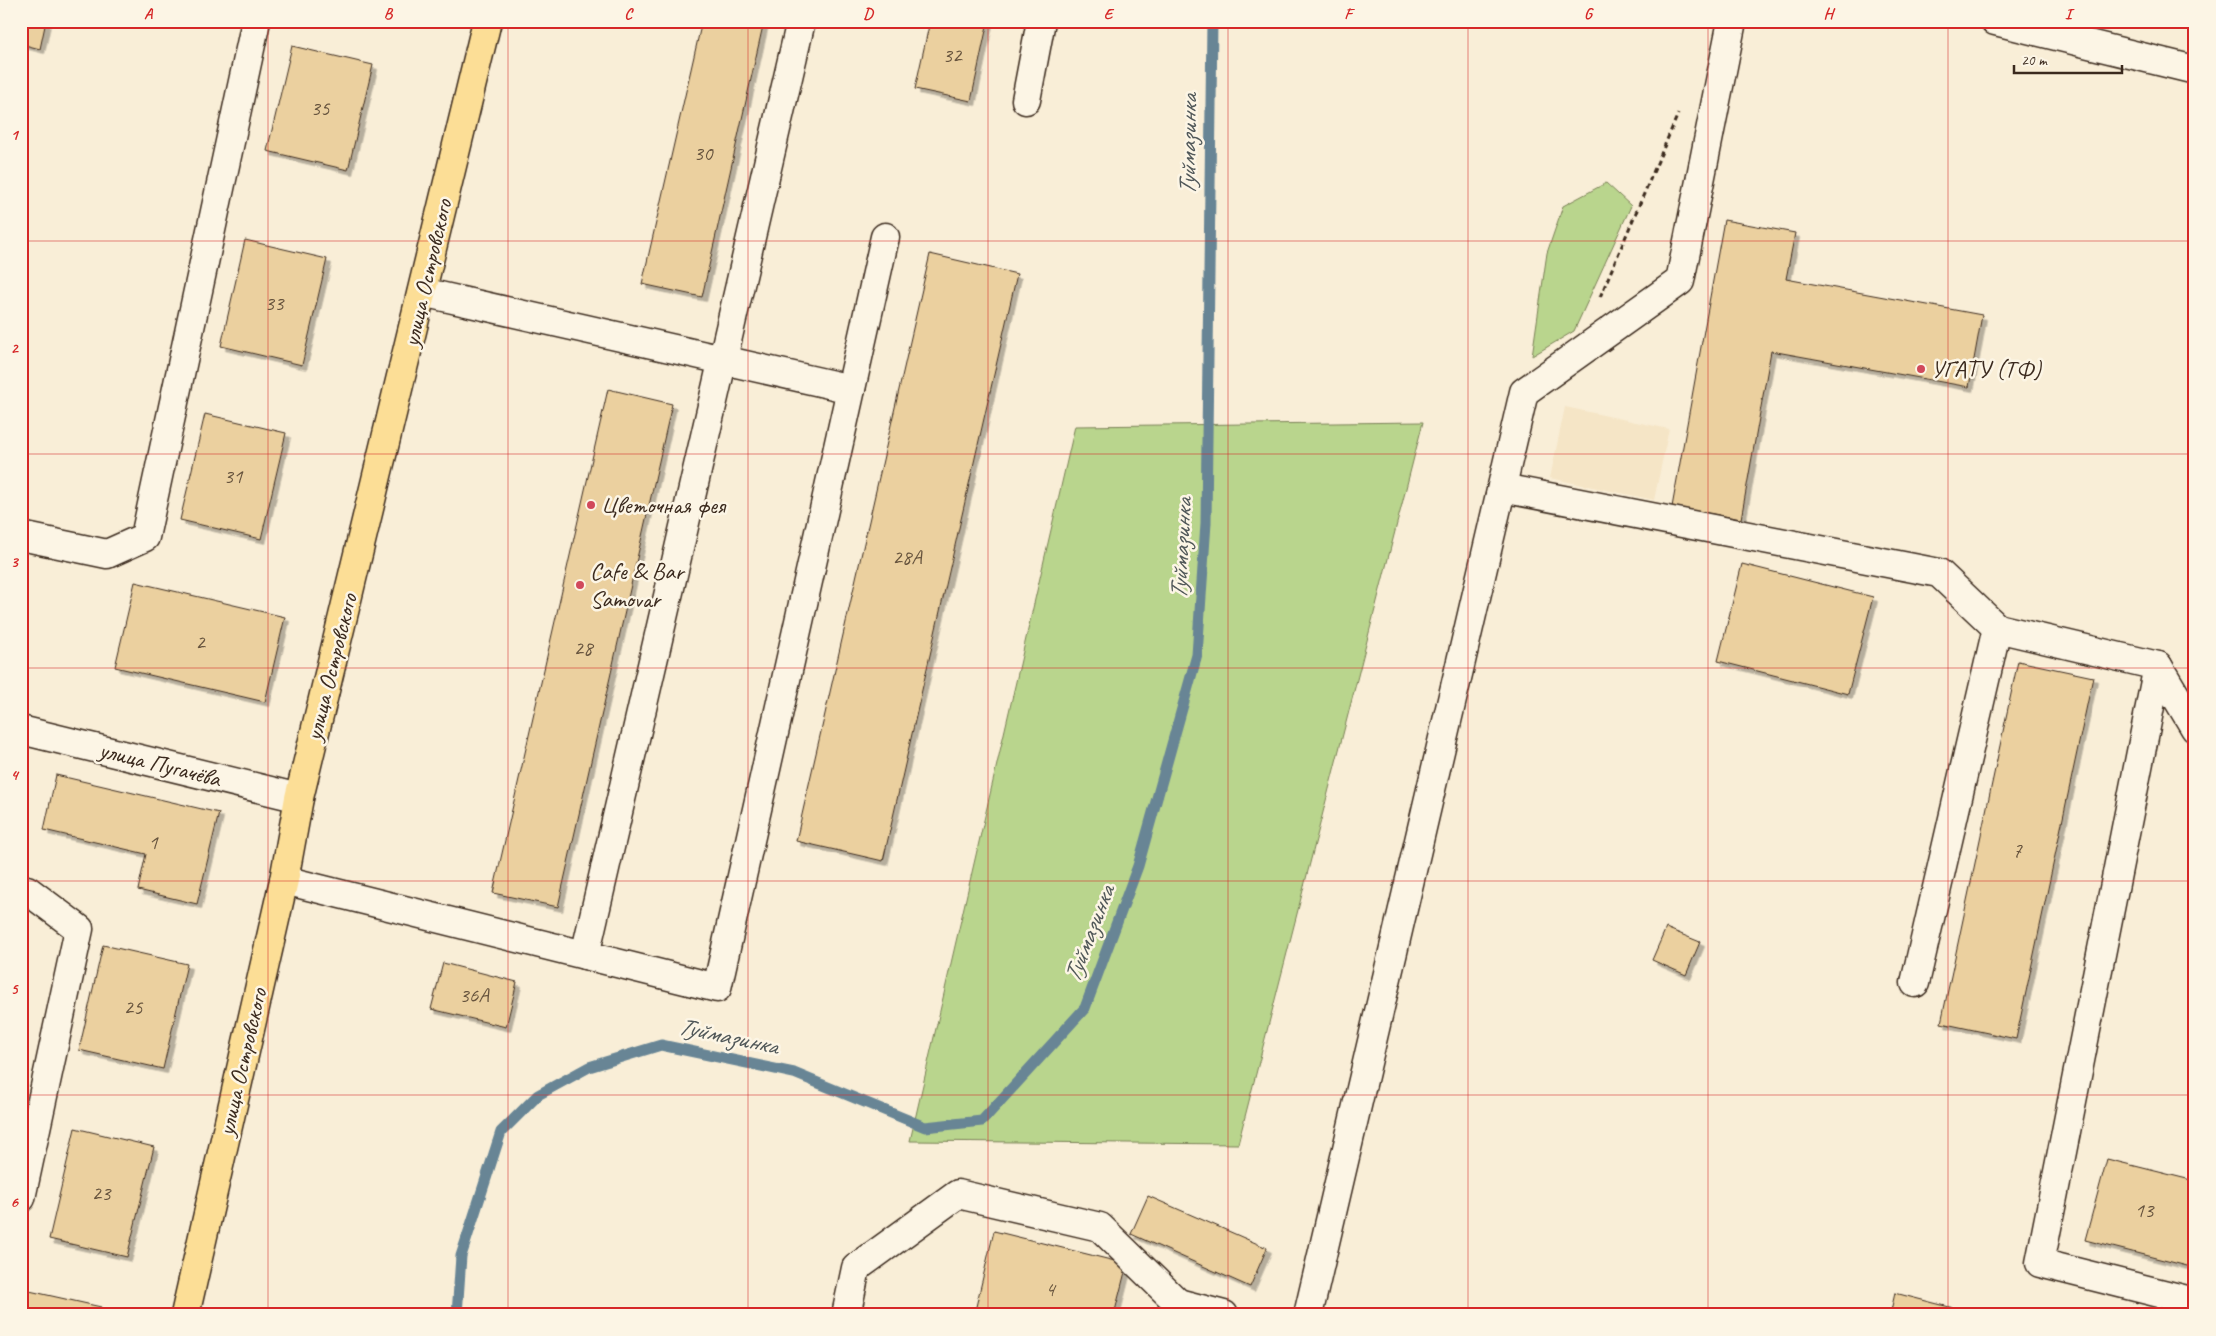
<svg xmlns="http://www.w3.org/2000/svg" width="2216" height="1336" viewBox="0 0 2216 1336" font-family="Caveat,sans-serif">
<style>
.built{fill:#f5e5c6}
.green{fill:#b9d58d;stroke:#7a8056}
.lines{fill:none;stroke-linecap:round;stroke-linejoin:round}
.stream{stroke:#678595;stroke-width:11}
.building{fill:#ebd09f;stroke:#3b2a1e;filter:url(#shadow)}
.minor-casing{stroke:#3b2a1e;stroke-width:31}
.major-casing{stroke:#3b2a1e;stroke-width:31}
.path{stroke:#3b2a1e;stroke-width:3;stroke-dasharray:5 4;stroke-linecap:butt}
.minor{stroke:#fcf5e5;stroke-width:28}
.major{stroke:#fcde96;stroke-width:28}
.grid{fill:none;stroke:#d62828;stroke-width:1;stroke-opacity:0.55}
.poi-dot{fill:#d1495b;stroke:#fcf5e5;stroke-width:2}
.labels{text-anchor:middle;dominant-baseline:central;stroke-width:5;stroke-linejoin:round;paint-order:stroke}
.number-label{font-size:21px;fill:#67543e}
.street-label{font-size:24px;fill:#3b2a1e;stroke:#fcf5e5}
.poi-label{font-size:24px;fill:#3b2a1e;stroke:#fcf5e5;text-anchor:start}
.water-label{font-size:25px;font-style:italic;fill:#515859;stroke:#fcf5e5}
.neatline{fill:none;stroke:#d62828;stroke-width:2}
.grid-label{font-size:16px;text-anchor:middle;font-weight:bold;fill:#d62828}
</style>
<defs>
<filter id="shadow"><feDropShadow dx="4.5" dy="4.5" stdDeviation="0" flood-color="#0004"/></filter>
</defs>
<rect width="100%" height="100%" fill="#f9eed7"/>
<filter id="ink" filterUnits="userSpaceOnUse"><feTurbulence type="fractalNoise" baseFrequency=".02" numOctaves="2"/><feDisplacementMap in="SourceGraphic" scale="10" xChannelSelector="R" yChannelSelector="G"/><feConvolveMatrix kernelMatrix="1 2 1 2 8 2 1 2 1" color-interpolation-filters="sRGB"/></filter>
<g filter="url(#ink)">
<path class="built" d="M1565 407 1669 429 1654 500 1550 478Z"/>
<g class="green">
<path d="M1606 183 1631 206 1574 331 1532 356 1547 253 1563 206Z"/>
<path d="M1423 422 1238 1144 910 1141 1075 426Z"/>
</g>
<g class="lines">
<path class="stream" d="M457 1315 461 1256 501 1132 538 1095 589 1067 661 1045 794 1073 925 1127 982 1121 1085 1008 1138 866 1197 655 1206 523 1212 21"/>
</g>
<g class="building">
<path d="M21 21H46L40 49 21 44Z"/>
<path d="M702 21H764L702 297 642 284Z"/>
<path d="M930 21H988L971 101 915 89Z"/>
<path d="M292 46 373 65 348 170 267 151Z"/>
<path d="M1724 220 1795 233 1786 279 1982 315 1969 387 1771 351 1741 519 1672 507Z"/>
<path d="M245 240 327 259 302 365 221 346Z"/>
<path d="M930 254 1017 274 883 861 796 841Z"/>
<path d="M608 389 672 404 558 907 493 893Z"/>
<path d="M2195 404V425L2190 424Z"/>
<path d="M205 414 286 433 261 539 180 520Z"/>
<path d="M1742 564 1873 597 1848 694 1718 661Z"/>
<path d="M135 582 285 617 265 702 115 667Z"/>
<path d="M2018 661 2093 677 2016 1039 1941 1023Z"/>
<path d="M56 775 219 813 197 904 138 890 146 854 44 830Z"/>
<path d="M1666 928 1700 942 1686 975 1652 960Z"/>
<path d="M103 945 187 964 163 1069 79 1050Z"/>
<path d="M443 963 517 982 506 1027 431 1009Z"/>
<path d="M75 1128 154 1147 127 1257 49 1239Z"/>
<path d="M2107 1159 2195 1181V1268L2085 1240Z"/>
<path d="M1148 1196 1267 1248 1250 1287 1131 1234Z"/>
<path d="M994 1231 1127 1264 1114 1315H974Z"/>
<path d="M25 1290 101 1307 100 1315H21Z"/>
<path d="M1895 1293 1965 1311 1964 1315H1890Z"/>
</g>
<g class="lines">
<g class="minor-casing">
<g id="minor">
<path d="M1995 21 2195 70"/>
<path d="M1026 100 1041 21"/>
<path d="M422 292 851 389"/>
<path d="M1502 488 1939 573 1997 628"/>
<path d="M21 536 107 554 145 537 256 21"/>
<path d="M2158 666 2040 1263 2195 1302"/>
<path d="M21 730 299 798"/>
<path d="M284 880 717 988 885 237"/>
<path d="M21 889 27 890 79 929 21 1198"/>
<path d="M585 955 801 21"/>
<path d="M1915 983 1997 628 2158 666 2195 728"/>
<path d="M846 1315 856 1268 958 1194 1100 1227 1178 1303"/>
<path d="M1175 1315 1178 1303 1224 1315"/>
<path d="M1308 1315 1524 392 1680 281 1732 21"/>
</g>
</g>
<g class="major-casing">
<path id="major" d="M185 1315 284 880 299 798 487 21"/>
</g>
<path class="path" d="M1600 297 1678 114"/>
<use href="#minor" class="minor"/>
<use href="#major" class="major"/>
</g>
</g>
<path class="grid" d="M268 21V1315M508 21V1315M748 21V1315M988 21V1315M1228 21V1315M1468 21V1315M1708 21V1315M1948 21V1315M21 241H2195M21 454H2195M21 668H2195M21 881H2195M21 1095H2195"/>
<g class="poi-dot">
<circle cx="1921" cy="369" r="5"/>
<circle cx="591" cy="505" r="5"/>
<circle cx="580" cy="585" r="5"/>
</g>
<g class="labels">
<g class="number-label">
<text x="952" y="55">32</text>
<text x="320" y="108">35</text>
<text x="703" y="153">30</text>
<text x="274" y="303">33</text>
<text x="233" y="476">31</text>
<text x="907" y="557">28А</text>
<text x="200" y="642">2</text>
<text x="583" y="648">28</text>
<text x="153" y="842">1</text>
<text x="2017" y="850">7</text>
<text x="474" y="995">36А</text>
<text x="133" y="1007">25</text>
<text x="101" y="1193">23</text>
<text x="2144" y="1210">13</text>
<text x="1050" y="1289">4</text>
</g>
<g class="street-label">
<text transform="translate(427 273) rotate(-77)">улица Островского</text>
<text transform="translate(331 667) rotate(-76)">улица Островского</text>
<text transform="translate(160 764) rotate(14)">улица Пугачёва</text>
<text transform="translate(242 1062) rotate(-77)">улица Островского</text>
</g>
<g class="poi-label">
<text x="1931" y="369">УГАТУ (ТФ)</text>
<text x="601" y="505">Цветочная фея</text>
<text x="590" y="571">Cafe &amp; Bar<tspan x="590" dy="28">Samovar</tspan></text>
</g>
<g class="water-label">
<text transform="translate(1188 145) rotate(-89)">Туймазинка</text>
<text transform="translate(1181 549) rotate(-87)">Туймазинка</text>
<text transform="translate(1089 934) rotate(-69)">Туймазинка</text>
<text transform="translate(728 1036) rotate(12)">Туймазинка</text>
</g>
</g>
<rect width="2216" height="1336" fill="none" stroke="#fcf5e5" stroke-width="55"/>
<path d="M2014 65v8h108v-8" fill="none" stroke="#3b2a1e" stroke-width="2.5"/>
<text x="2021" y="65" font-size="15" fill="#3b2a1e" stroke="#fcf5e5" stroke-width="4" paint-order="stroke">20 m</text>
<rect x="28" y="28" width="2160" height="1280" class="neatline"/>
<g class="grid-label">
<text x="148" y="19">A</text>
<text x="388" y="19">B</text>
<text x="628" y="19">C</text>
<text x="868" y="19">D</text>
<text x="1108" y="19">E</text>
<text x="1348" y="19">F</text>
<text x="1588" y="19">G</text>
<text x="1828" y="19">H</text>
<text x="2068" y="19">I</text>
<text x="14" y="140">1</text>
<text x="14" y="353">2</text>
<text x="14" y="567">3</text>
<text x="14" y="780">4</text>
<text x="14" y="994">5</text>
<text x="14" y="1207">6</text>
</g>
</svg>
